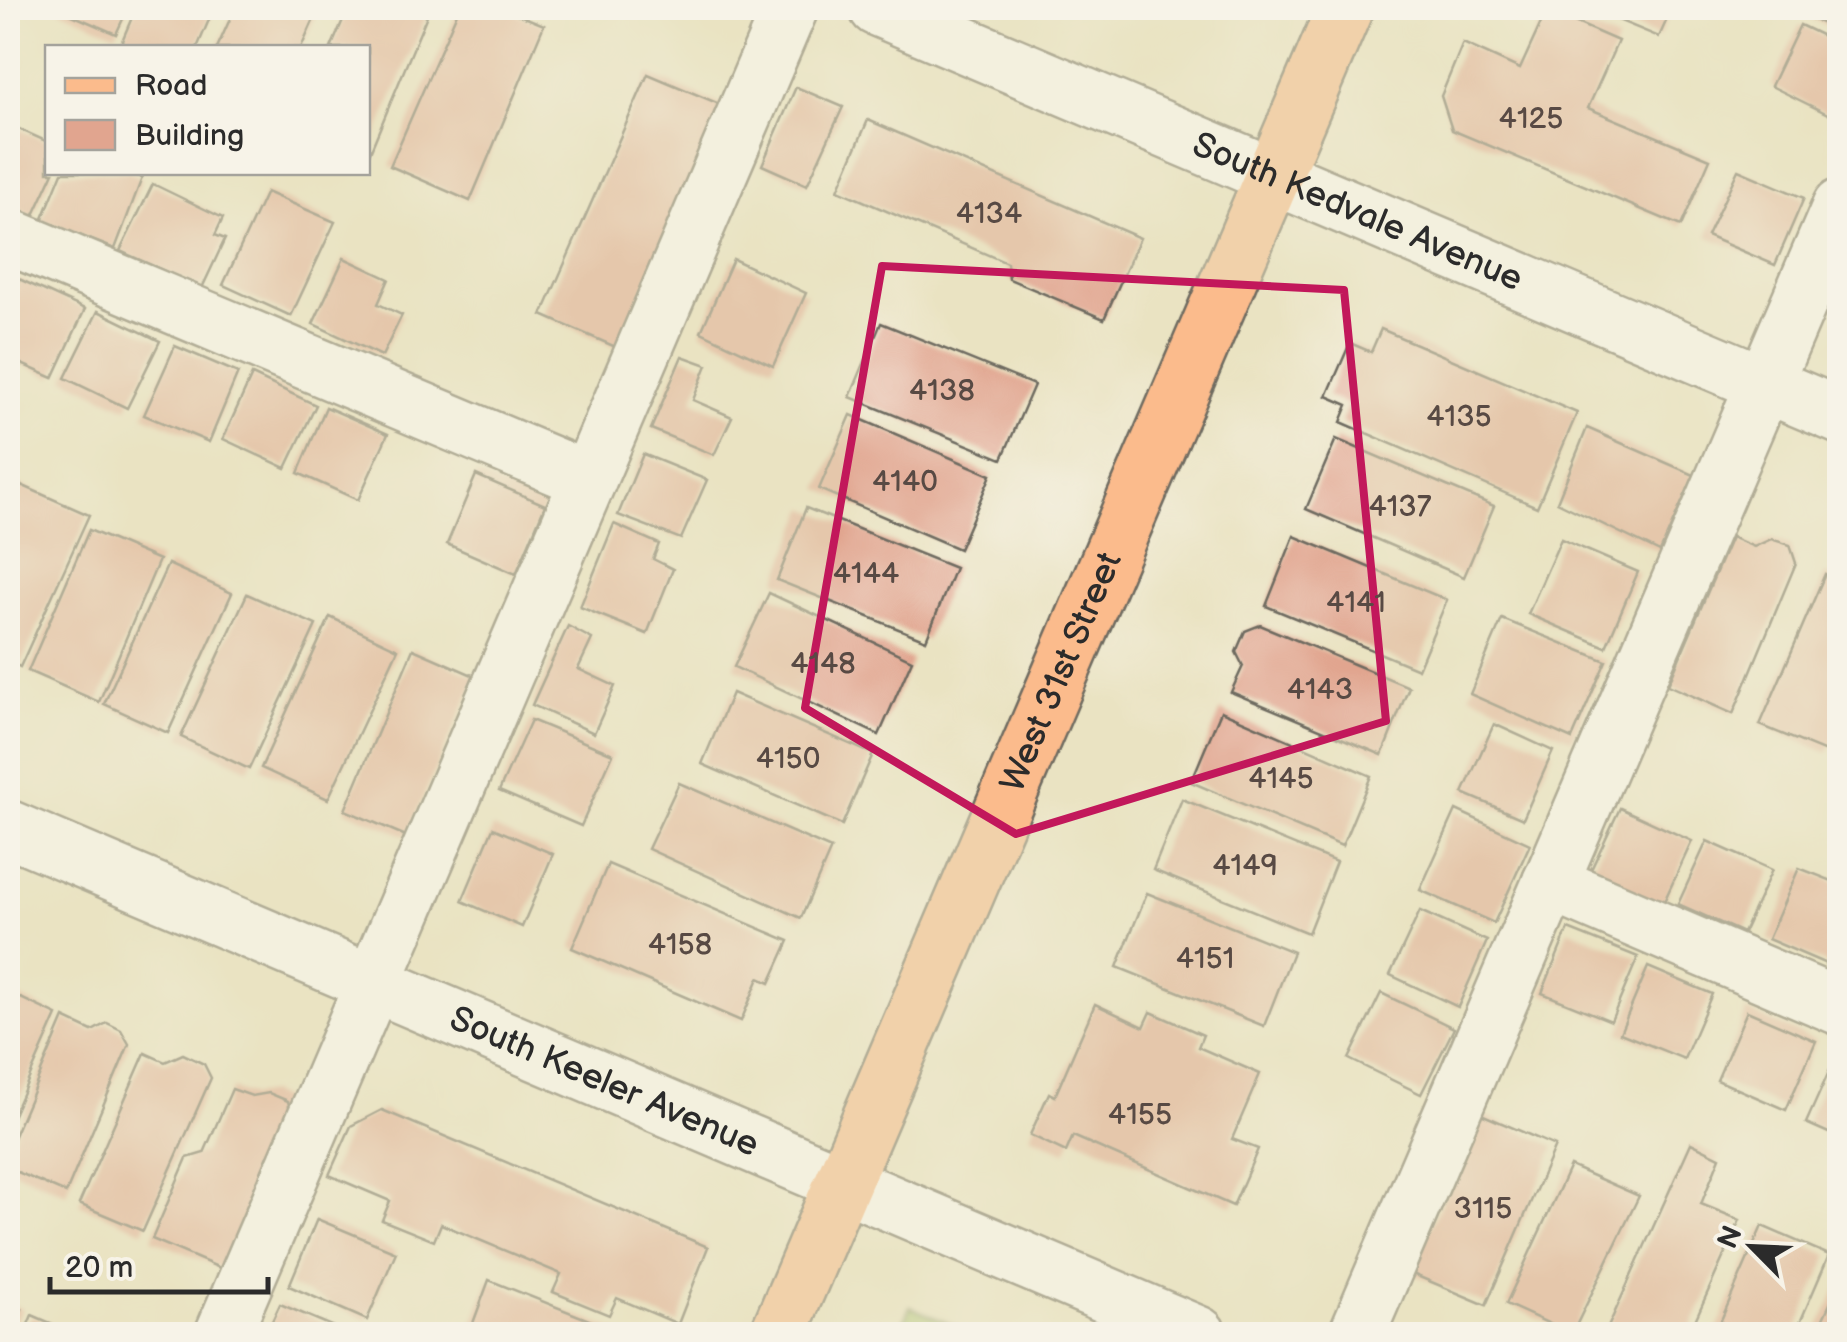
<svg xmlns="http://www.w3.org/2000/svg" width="1847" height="1342" viewBox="0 0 1847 1342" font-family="'Balsamiq Sans',sans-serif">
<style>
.green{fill:#a1c068;stroke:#66764a;stroke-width:2.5}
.building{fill:#e1a58f}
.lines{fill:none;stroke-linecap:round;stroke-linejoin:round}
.minor-casing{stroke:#6e6b60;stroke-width:60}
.major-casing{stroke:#6e6b60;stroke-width:60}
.minor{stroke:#fff;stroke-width:55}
.major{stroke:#fbbb8c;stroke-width:55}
.marked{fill:none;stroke:#c2185b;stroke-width:8;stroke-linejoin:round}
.labels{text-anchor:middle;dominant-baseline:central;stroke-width:8;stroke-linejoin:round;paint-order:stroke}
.number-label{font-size:30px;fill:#584a44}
.street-label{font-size:35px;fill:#2b2b2b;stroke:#f7f3e8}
</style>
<rect width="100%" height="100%" fill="#f7f3e8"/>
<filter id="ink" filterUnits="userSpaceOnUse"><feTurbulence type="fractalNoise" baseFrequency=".01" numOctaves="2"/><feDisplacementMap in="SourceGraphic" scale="20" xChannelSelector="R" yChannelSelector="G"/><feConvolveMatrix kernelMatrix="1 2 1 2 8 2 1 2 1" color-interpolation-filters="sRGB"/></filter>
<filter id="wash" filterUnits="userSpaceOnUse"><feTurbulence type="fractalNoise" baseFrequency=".0048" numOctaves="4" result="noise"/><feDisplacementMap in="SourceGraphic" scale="40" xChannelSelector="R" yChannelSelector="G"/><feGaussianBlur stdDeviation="2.25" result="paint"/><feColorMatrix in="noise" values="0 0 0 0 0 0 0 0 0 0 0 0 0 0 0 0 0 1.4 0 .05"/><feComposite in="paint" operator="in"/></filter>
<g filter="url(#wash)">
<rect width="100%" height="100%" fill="#eae3c2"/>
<path class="green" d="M910 1307 974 1334H898Z"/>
<g id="blocks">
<g class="building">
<path d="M56 8H128L116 34Z"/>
<path d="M136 8H214L197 48H119Z"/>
<path d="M235 8H319L301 48H217Z"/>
<path d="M348 8H430L368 157V48H331Z"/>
<path d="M459 8H502L544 25 470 201 390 166Z"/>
<path d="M1589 8H1672L1659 37Z"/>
<path d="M1794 8H1840V31L1793 11Z"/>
<path d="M1547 10 1618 41 1588 108 1710 159 1681 226 1452 130 1441 96 1463 43 1520 69Z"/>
<path d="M1800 25 1840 44V120L1771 86Z"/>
<path d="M648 74 724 106 618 348 542 315Z"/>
<path d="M796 87 843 107 807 185 762 165Z"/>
<path d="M868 120 1140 238 1104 319 1009 279 1007 263 838 190Z"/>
<path d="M8 124 48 142V172H54L33 217 8 204Z"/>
<path d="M1738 170 1804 198 1775 265 1707 236Z"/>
<path d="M62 172H129L142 178 115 249 42 221Z"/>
<path d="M153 184 223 218 215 235 225 239 202 288 120 251Z"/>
<path d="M266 192 335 222 291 316 223 285Z"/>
<path d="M344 258 389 279 378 304 402 315 382 356 313 324Z"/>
<path d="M733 259 806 293 773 366 701 332Z"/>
<path d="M19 279 85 309 53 378 8 358V304Z"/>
<path d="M98 311 160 341 127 408 65 378Z"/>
<path d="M881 323 1034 385 1002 459 850 397Z"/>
<path d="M1381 329 1577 413 1537 507 1341 422 1348 405 1327 396 1350 343 1371 352Z"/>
<path d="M175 346 238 373 209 442 144 415Z"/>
<path d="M682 356 707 365 693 400 732 417 714 455 651 429Z"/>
<path d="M252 375 316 405 286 468 223 439Z"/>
<path d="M326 407 388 434 358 500 298 473Z"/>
<path d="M851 415 991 475 959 549 819 489Z"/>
<path d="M1587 428 1694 475 1660 552 1557 502Z"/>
<path d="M1336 439 1494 506 1464 577 1306 509Z"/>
<path d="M643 454 707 480 681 539 618 515Z"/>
<path d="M476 475 545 505 516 574 447 544Z"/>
<path d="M21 485 89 515 20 667 8 661V515Z"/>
<path d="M806 508 955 568 926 640 777 580Z"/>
<path d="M614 524 659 544 653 559 673 569 647 634 580 607Z"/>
<path d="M89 530 159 560 99 702 28 671Z"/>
<path d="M1294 536 1447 600 1418 669 1266 606Z"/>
<path d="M1731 537 1754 547 1771 539 1790 545 1796 563 1733 714 1668 685Z"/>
<path d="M1561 539 1638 572 1606 647 1528 614Z"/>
<path d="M168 564 232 593 168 733 104 704Z"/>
<path d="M1825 574 1840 581V727L1828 753 1760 725Z"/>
<path d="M769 593 912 660 879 735 734 667Z"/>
<path d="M247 594 316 625 249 769 181 737Z"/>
<path d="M330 617 398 649 328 799 261 768Z"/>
<path d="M1502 619 1606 661 1572 739 1470 694Z"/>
<path d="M1260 625 1409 687 1382 755 1231 692 1243 666 1236 652 1245 631Z"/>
<path d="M568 626 592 639 578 669 615 686 594 733 532 705Z"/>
<path d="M413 649 477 677 406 836 345 810Z"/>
<path d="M732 693 873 754 842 825 702 764Z"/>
<path d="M1221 711 1371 776 1342 846 1191 782Z"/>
<path d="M531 720 613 754 581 826 499 791Z"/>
<path d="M1494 724 1553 751 1523 819 1463 793Z"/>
<path d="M679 783 831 849 801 918 648 849Z"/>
<path d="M1182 799 1336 862 1308 933 1153 870Z"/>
<path d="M1620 808 1692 841 1661 908 1589 874Z"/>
<path d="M1456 810 1530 844 1494 923 1420 890Z"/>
<path d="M493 828 553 854 522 927 462 901Z"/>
<path d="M1707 841 1772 870 1743 933 1678 904Z"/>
<path d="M608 864 789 941 770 983 759 978 741 1021 572 948Z"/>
<path d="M1799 868 1840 884 1838 969 1768 939Z"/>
<path d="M1147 893 1293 952 1264 1026 1117 967Z"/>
<path d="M1420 911 1487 941 1458 1007 1390 975Z"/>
<path d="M1568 929 1638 957 1611 1021 1542 993Z"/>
<path d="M1648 967 1712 994 1684 1059 1620 1033Z"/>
<path d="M8 992 57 1015 8 1126Z"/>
<path d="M1381 993 1454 1028 1421 1094 1349 1059Z"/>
<path d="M1095 1004 1144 1027 1151 1012 1203 1035 1198 1047 1260 1074 1232 1139 1258 1149 1233 1206 1073 1136 1066 1152 1030 1135 1049 1093 1055 1096Z"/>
<path d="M1747 1011 1816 1041 1786 1110 1717 1080Z"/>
<path d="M64 1018 92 1031 107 1023 121 1030 129 1044 66 1193 8 1168V1150Z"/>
<path d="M1840 1047V1138L1806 1123Z"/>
<path d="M145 1053 165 1062 183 1054 204 1064 211 1078 143 1231 79 1204Z"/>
<path d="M232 1089 252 1096 269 1093 288 1101 292 1120 227 1271 152 1239 187 1158 204 1153Z"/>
<path d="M382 1110 708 1247 678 1324 617 1298 609 1315 553 1292 561 1274 441 1224 434 1241 382 1220 390 1201 329 1175 351 1126Z"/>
<path d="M1481 1114 1555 1146 1486 1305 1410 1273Z"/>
<path d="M1691 1143 1720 1157 1701 1204 1740 1220 1689 1334H1605Z"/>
<path d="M1570 1166 1639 1196 1572 1334 1506 1304Z"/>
<path d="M317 1219 396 1252 367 1320 289 1286Z"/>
<path d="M1762 1226 1829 1255 1795 1334H1715Z"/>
<path d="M489 1280 624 1334H469Z"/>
<path d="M1840 1282V1334H1816Z"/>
<path d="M8 1303 22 1309 9 1334H8Z"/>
<path d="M280 1304 351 1334H266Z"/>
<path d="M32 1315 76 1334H24Z"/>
</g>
</g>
</g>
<g filter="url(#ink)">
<use href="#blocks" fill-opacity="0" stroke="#6e6b60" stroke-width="2.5"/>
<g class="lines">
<g class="minor-casing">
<g id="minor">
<path id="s1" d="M877 8 1840 416"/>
<path d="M8 236 588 480"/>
<path id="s2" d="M8 828 1198 1334"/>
<path d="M1550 883 1840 1007"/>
<path d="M223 1334 790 8"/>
<path d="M1357 1334 1840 207"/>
</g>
</g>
<g class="major-casing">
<g id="major">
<path id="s3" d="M778 1334 1345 8"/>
</g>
</g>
<use href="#minor" class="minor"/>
<use href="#major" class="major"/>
</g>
</g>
<path d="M0 0H1847V1342H0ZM882 266 1344 290 1386 721 1016 834 805 708Z" fill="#eae3c2" fill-opacity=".55" fill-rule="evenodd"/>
<path class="marked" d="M882 266 1344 290 1386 721 1016 834 805 708Z"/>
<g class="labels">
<g class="number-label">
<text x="1531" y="119">4125</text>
<text x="989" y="214">4134</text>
<text x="942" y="391">4138</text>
<text x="1459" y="417">4135</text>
<text x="905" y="482">4140</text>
<text x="1400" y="507">4137</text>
<text x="866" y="574">4144</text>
<text x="1356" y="603">4141</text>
<text x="823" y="664">4148</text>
<text x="1320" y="690">4143</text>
<text x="788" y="759">4150</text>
<text x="1281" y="779">4145</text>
<text x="1245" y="866">4149</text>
<text x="680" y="945">4158</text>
<text x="1205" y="959">4151</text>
<text x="1140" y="1115">4155</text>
<text x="1483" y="1209">3115</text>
</g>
<g class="street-label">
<text stroke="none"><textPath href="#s1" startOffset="522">South Kedvale Avenue</textPath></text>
<text stroke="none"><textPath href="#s3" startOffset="720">West 31st Street</textPath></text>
<text stroke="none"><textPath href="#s2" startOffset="648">South Keeler Avenue</textPath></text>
</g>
</g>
<rect width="1847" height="1342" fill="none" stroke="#f7f3e8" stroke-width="40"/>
<rect x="45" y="45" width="325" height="130" fill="#f7f3e8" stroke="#a5a39c" stroke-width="2.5"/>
<rect x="65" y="78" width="50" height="15" fill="#fbbb8c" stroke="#a5a39c" stroke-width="2.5"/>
<text x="135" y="95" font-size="30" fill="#2b2b2b">Road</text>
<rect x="65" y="120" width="50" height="30" fill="#e1a58f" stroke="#a5a39c" stroke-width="2.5"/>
<text x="135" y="145" font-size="30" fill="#2b2b2b">Building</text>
<g transform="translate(1752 1247) rotate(294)" stroke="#f7f3e8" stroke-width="8" paint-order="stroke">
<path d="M0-8L18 38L0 25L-18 38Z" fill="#2b2b2b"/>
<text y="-15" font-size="28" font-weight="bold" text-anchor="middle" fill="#2b2b2b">N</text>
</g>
<path d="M50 1277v15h218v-15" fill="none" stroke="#2b2b2b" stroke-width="5"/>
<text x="65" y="1277" font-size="30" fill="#2b2b2b" stroke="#f7f3e8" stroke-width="8" paint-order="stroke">20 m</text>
</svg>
